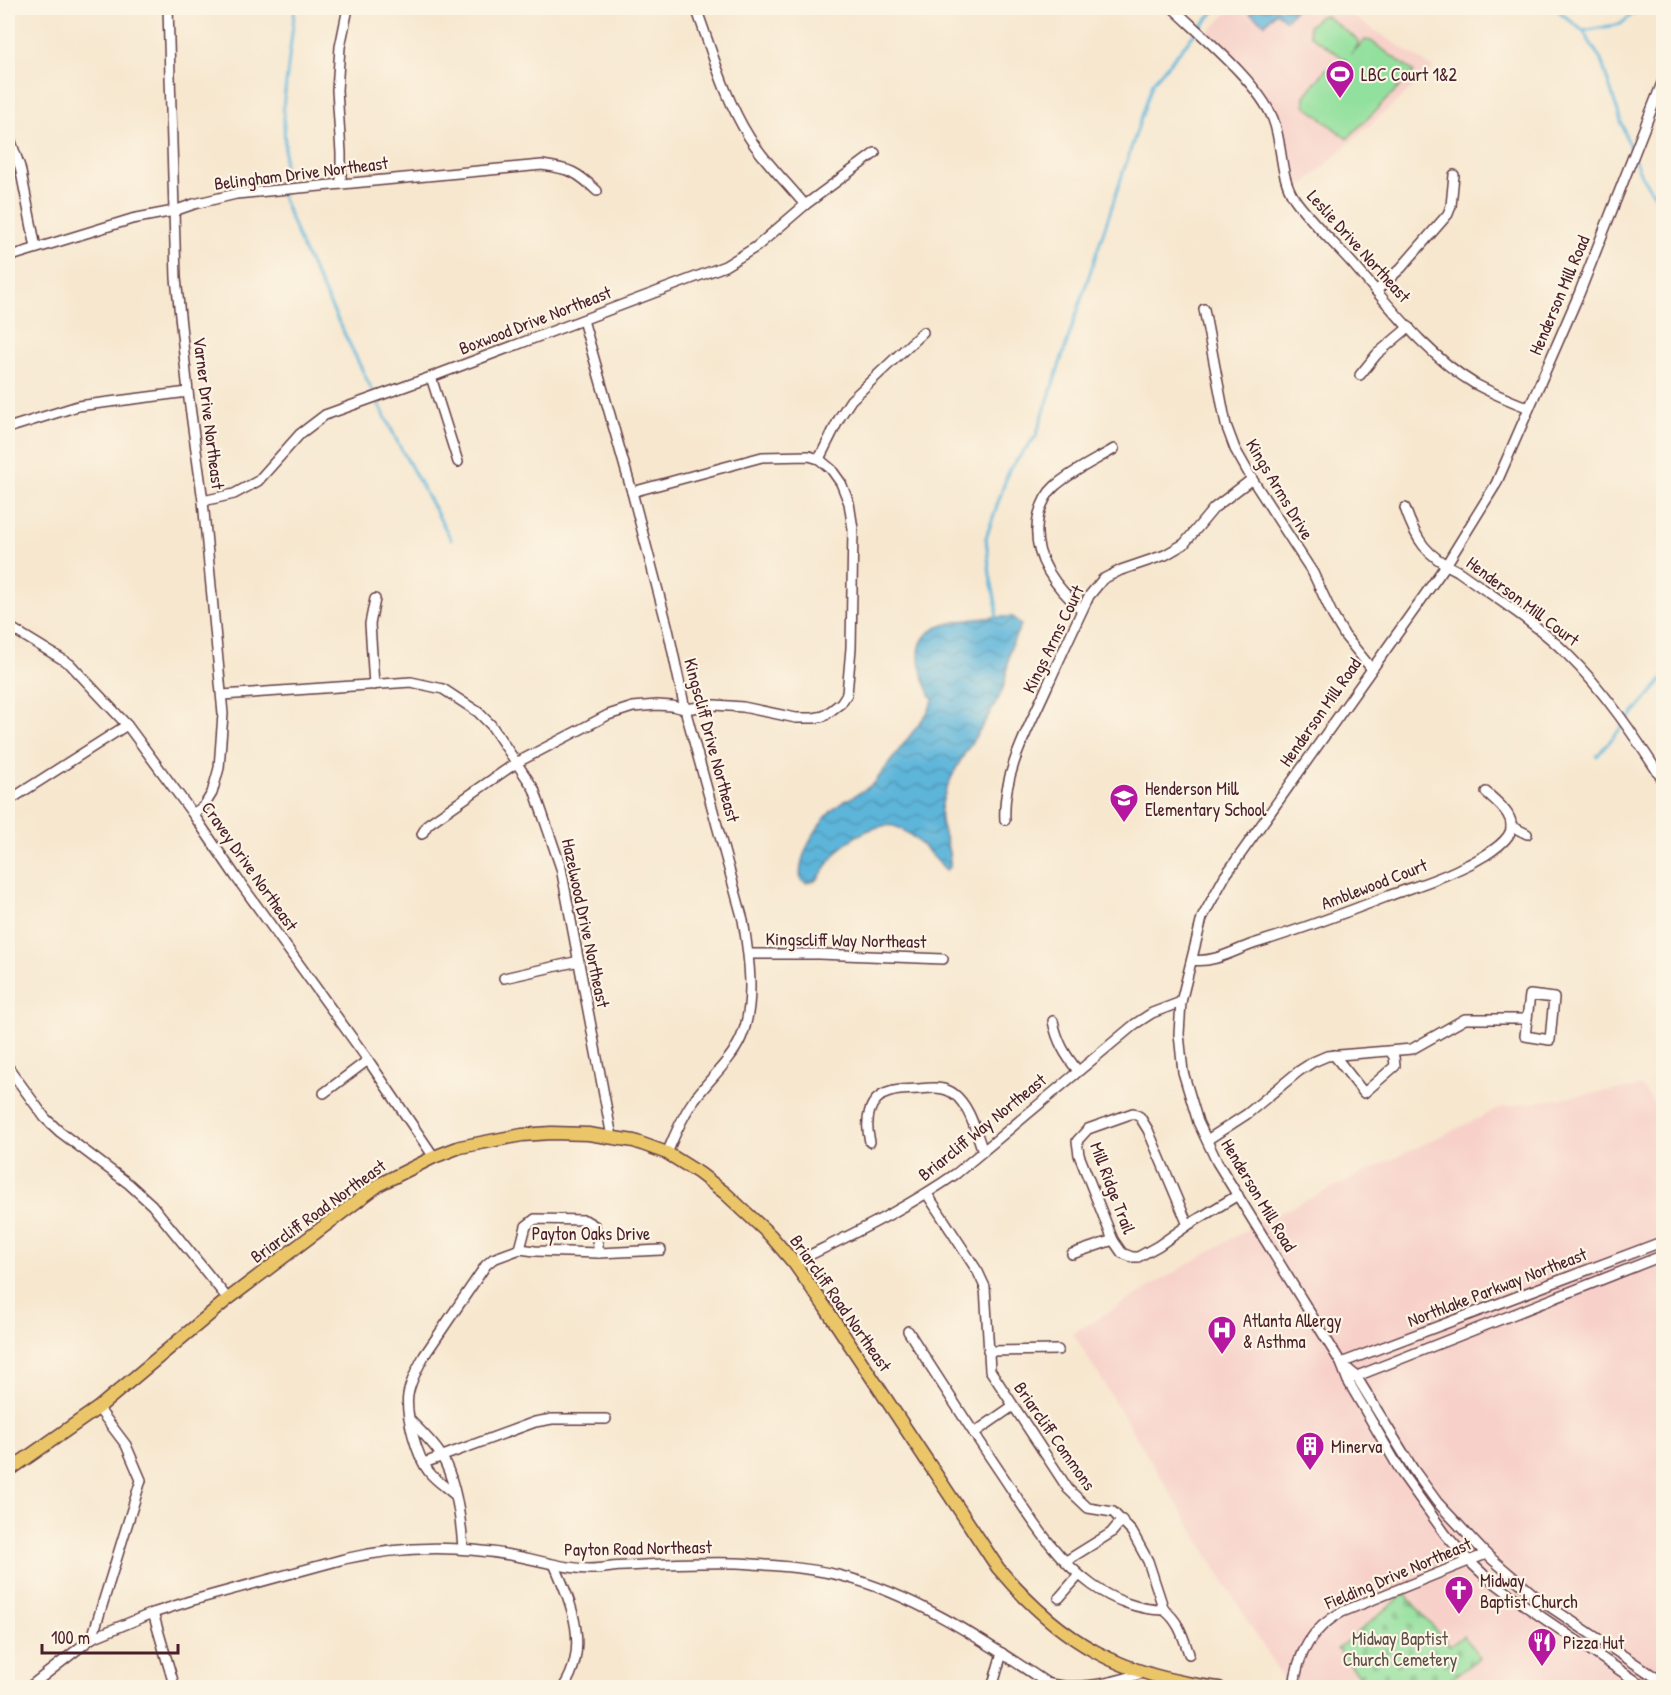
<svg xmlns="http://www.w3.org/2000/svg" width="1671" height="1695" viewBox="0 0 1671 1695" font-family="'Patrick Hand',sans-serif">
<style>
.built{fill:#f7d1c9}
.grass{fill:#92e09d;stroke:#6e8064;stroke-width:1.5}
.cemetery{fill:url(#cemetery-stones);stroke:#6e8064;stroke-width:1.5}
.water{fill:url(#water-waves);stroke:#546a82;stroke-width:1.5}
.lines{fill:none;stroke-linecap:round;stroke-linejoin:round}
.stream{stroke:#5db5da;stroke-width:3}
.minor-casing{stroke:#643d44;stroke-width:12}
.major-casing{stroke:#643d44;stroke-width:15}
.minor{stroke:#fff;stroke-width:9}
.major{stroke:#ebc669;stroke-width:12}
.labels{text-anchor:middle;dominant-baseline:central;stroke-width:4.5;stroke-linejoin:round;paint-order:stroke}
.poi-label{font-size:18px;fill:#4a1f2b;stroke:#fcf5e5;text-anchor:start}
.street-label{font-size:18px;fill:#4a1f2b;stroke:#fcf5e5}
.park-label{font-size:18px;fill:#5c4f48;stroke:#fcf5e5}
</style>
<defs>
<pattern id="cemetery-stones" width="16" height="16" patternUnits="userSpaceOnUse" patternTransform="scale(1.5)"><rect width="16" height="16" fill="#92e09d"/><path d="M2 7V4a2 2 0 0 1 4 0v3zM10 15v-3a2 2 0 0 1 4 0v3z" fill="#7fc087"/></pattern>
<pattern id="water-waves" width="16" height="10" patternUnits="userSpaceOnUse" patternTransform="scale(1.5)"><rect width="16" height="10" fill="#5db5da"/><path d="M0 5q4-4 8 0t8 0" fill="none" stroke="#4f93b1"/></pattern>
</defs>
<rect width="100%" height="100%" fill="#fcf5e5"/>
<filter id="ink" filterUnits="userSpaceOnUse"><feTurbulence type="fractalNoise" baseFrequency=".0167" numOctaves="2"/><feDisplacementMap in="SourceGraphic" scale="12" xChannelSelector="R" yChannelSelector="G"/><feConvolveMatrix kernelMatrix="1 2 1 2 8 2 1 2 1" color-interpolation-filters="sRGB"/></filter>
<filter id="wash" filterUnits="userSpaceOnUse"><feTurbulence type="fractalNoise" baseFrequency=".008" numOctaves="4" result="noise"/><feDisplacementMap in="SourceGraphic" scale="24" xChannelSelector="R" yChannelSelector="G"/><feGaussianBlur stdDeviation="1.35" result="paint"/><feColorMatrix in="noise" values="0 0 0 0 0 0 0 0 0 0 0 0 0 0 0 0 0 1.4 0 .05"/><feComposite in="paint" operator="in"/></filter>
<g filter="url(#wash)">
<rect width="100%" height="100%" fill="#f7e7cf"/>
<g class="built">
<path d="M1232 8H1339L1434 68 1294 193 1269 105 1204 37Z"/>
<path d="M1642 1086 1664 1119 1663 1687H1288L1073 1333 1256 1224 1502 1107Z"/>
</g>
<path class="grass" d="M1320 16H1326L1358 40V45L1351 54 1365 40 1371 41 1414 72 1347 139 1305 105V96L1326 69 1333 67 1341 73 1342 64 1346 60 1310 35 1309 26Z"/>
<path class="cemetery" d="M1405 1594 1450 1646 1463 1636 1480 1657 1441 1687H1369L1337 1649Z"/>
<g class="water">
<path d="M1257 8H1293L1295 9 1286 20 1276 12 1265 24 1250 13Z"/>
<path d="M996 617H1013L1021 625C1017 633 1012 642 1010 651 1007 664 1007 678 1002 691 985 729 947 769 941 809 938 827 952 848 950 867L946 870C933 857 913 833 897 827 881 821 850 837 839 850 831 859 824 870 817 880L806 883 801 880C796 857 821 817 840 804 852 796 864 792 875 782L928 712 933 700C898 630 932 622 996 617Z"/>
</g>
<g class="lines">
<g class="stream">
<path d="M295 8 283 108 285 145 282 196 302 247 399 445 451 539"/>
<path d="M1555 8 1583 31 1601 60 1631 152"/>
<path d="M1583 31 1621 24 1639 8"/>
<path d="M1635 161 1642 177 1664 208"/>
<path d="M996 617 997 608 990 575 986 538 1009 470 1036 436 1153 82 1217 8"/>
<path d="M1597 756 1664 678"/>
</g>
</g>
</g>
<g filter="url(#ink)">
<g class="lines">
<g class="minor-casing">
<g id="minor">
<path d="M168 8 176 278 188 392 203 501 223 714 219 768 212 793 204 806 193 814"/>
<path d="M696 8C712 51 724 97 749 137 764 161 787 183 805 205"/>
<path d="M1173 8C1202 36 1258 82 1273 119 1283 144 1279 175 1294 198 1310 221 1333 242 1352 263 1389 305 1426 355 1475 384 1492 393 1511 401 1529 408"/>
<path d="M8 133 20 167 36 248"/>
<path d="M341 183V153L337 90 340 47 348 8"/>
<path d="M8 257 132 219 174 211 194 204 236 194 542 165C570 169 576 171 597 191"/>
<path d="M1376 291 1401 268 1448 214 1451 206 1454 175"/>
<path d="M1204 309 1226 425 1235 449 1252 479 1313 573 1333 616 1345 636 1371 668"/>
<path d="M583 320 632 492 668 629 685 709 743 920C749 955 756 1004 741 1038 731 1061 709 1079 694 1100 682 1116 675 1135 667 1153"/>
<path d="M1360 375 1377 354 1409 327"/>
<path d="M431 377 458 462"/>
<path d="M8 428 78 406 188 392"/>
<path d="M819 459 840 417 851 400 923 332"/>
<path d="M203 501 234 494 258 481 300 434 325 415 431 377 725 266 756 247 805 205 875 153"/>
<path d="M1405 508C1416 540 1426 556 1458 571 1494 597 1535 622 1567 654 1604 690 1636 738 1664 782"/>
<path d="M1082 610C1054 586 1029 554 1039 514 1042 503 1046 494 1055 486 1072 471 1094 461 1114 449"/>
<path d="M8 626 70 664 127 725 193 814 236 877 368 1060 434 1157"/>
<path d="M374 685 370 624 375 599"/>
<path d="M222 695 411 682 443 689 478 712 491 725 534 789 561 868 612 1137"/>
<path d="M8 801 127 725"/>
<path d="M1005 820C1002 775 1028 729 1046 689 1060 658 1074 627 1089 596L1103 579 1121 570 1165 555 1184 544 1214 508 1252 479"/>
<path d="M1511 826 1527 834"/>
<path d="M422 834 428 824 516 763 608 715 633 707 657 705 672 706 685 709 715 705 743 707 796 718H814L824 716 841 703 847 694 851 648 853 529 849 503 841 483 831 469 819 459 809 456 762 457 632 492"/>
<path d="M749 954H819L943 959"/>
<path d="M1192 960C1214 963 1233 951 1253 944 1300 930 1345 913 1391 895 1413 887 1437 880 1459 869 1473 863 1499 849 1508 836 1520 819 1497 802 1486 792"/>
<path d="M504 978 579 961"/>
<path d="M1053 1021C1057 1041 1065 1055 1078 1071"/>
<path d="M1334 1055 1364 1093 1395 1066 1394 1057 1390 1051"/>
<path d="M8 1067 45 1118 60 1132 129 1184 152 1205 228 1299"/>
<path d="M324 1093 368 1060"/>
<path d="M1207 1140 1247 1114 1299 1071 1313 1062 1327 1056 1412 1049 1465 1019H1527L1530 995 1554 998 1550 1040 1525 1036 1527 1019"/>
<path d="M870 1142C865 1122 867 1098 890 1092 899 1089 909 1090 918 1089 930 1088 944 1086 954 1094 970 1106 976 1133 983 1151"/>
<path d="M1188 1225 1148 1130 1140 1117 1133 1113 1088 1129 1077 1141 1079 1155 1113 1240 1122 1253 1132 1257H1138L1158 1246 1188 1225 1238 1195"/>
<path d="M520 1249 526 1226 535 1219 585 1220 595 1226 599 1253"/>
<path d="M1072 1254 1113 1240"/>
<path d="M794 1263C850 1235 906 1209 957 1173L1135 1024 1152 1013 1181 1002"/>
<path d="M908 1331C938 1378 969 1426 1000 1472 1027 1512 1053 1557 1092 1585 1113 1600 1139 1610 1164 1610L1148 1561 1132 1532 1113 1512 1088 1508 1068 1489 990 1370 985 1287 978 1272 927 1194"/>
<path d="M988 1351 1058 1350"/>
<path d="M1341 1363 1664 1241"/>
<path d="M1342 1364 1356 1376 1413 1469 1437 1502 1486 1554 1540 1600 1664 1683"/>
<path d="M1352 1378 1664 1255"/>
<path d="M411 1421C421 1432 435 1444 442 1457 456 1481 461 1521 463 1548"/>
<path d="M974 1433 1013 1406"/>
<path d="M424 1463 535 1422 552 1419H606"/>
<path d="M454 1494C446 1487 435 1480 429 1472 417 1457 405 1414 408 1395 410 1382 418 1367 424 1356L486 1265 493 1259 520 1249 535 1251 599 1253 661 1250"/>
<path d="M1066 1561 1111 1533 1122 1520"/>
<path d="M555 1566C572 1605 590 1648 563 1688"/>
<path d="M1059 1598 1079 1575"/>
<path d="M1164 1610C1179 1621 1183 1637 1189 1654"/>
<path d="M153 1613 175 1688"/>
<path d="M92 1638 141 1480 126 1445 98 1408"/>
<path d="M28 1688 92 1638 153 1613 190 1601 344 1559C400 1546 454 1545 510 1555 537 1559 562 1569 590 1569 602 1569 614 1566 626 1566 662 1564 699 1562 735 1563 769 1565 805 1567 838 1575 913 1593 984 1641 1047 1683 1077 1691 1113 1683 1142 1673"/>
<path d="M992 1688 1002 1653"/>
<path d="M1294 1688C1297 1654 1312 1628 1342 1612L1486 1554"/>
<path d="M1646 1688 1527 1607 1484 1575 1469 1561 1446 1535 1403 1475 1348 1381 1341 1363 1217 1162 1198 1122 1183 1072 1179 1034 1181 1002 1202 918 1225 876 1446 565 1496 484 1579 294 1664 78"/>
</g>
</g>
<g class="major-casing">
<path id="major" d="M8 1471 98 1408 228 1299 380 1184 434 1157 460 1147 522 1135 551 1133 588 1134 634 1141 667 1153 699 1173 725 1193 770 1235 794 1263 825 1307 998 1568C1060 1642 1122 1677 1219 1688"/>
</g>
<use href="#minor" class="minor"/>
<use href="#major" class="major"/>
</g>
</g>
<defs>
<g id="stadium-pin" transform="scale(1.5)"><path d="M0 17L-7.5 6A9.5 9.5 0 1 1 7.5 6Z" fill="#b5179e" stroke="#fcf5e5"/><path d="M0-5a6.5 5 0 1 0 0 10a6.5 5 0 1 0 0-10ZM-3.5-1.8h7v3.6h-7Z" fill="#fff"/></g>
<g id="school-pin" transform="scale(1.5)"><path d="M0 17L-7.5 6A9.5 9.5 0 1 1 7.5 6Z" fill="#b5179e" stroke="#fcf5e5"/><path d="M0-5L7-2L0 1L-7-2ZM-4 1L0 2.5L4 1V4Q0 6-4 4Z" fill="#fff"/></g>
<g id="hospital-pin" transform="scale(1.5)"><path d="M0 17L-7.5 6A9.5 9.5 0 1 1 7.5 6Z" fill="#b5179e" stroke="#fcf5e5"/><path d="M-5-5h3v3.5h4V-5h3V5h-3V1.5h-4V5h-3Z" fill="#fff"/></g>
<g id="building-pin" transform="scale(1.5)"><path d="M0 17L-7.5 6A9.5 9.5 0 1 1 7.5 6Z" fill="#b5179e" stroke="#fcf5e5"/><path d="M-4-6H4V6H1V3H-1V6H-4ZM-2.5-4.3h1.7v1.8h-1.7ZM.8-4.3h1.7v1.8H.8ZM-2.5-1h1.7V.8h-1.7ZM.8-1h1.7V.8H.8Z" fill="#fff"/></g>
<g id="church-pin" transform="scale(1.5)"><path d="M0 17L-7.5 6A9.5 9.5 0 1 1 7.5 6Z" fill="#b5179e" stroke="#fcf5e5"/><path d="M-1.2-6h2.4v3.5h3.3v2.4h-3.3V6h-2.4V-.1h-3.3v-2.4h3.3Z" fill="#fff"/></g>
<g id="restaurant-pin" transform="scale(1.5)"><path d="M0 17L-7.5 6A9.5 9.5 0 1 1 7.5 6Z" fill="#b5179e" stroke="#fcf5e5"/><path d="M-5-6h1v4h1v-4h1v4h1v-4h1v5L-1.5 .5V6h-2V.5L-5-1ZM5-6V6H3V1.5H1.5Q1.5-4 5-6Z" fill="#fff"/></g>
</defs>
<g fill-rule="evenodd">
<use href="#stadium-pin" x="1340" y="74"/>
<use href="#school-pin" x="1124" y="798"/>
<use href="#hospital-pin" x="1222" y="1330"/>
<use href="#building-pin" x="1310" y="1446"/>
<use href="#church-pin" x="1459" y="1590"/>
<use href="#restaurant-pin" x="1542" y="1642"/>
</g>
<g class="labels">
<g class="poi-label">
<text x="1361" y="74">LBC Court 1&amp;2</text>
<text x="1145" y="788">Henderson Mill<tspan x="1145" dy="21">Elementary School</tspan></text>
<text x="1243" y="1320">Atlanta Allergy<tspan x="1243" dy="21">&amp; Asthma</tspan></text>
<text x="1331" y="1446">Minerva</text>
<text x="1480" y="1580">Midway<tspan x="1480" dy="21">Baptist Church</tspan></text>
<text x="1563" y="1642">Pizza Hut</text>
</g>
<g class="street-label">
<text transform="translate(301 173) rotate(-7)">Belingham Drive Northeast</text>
<text transform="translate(1359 246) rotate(48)">Leslie Drive Northeast</text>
<text transform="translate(1559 295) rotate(-67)">Henderson Mill Road</text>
<text transform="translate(535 320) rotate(-21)">Boxwood Drive Northeast</text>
<text transform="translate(209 413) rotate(83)">Varner Drive Northeast</text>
<text transform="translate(1280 489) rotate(59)">Kings Arms Drive</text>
<text transform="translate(1523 601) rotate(37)">Henderson Mill Court</text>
<text transform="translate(1053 639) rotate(-64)">Kings Arms Court</text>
<text transform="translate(1320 712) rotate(-55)">Henderson Mill Road</text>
<text transform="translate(712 740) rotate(75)">Kingscliff Drive Northeast</text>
<text transform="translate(250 866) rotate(55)">Cravey Drive Northeast</text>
<text transform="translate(1374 884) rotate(-21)">Amblewood Court</text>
<text transform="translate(586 923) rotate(78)">Hazelwood Drive Northeast</text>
<text transform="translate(846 940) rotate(1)">Kingscliff Way Northeast</text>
<text transform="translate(982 1127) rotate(-39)">Briarcliff Way Northeast</text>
<text transform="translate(1113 1188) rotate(69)">Mill Ridge Trail</text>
<text transform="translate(1259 1195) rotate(59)">Henderson Mill Road</text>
<text transform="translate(318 1211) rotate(-36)">Briarcliff Road Northeast</text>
<text x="591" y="1233">Payton Oaks Drive</text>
<text transform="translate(1497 1287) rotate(-21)">Northlake Parkway Northeast</text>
<text transform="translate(841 1303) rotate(55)">Briarcliff Road Northeast</text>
<text transform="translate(1055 1436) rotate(55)">Briarcliff Commons</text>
<text transform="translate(638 1548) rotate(-1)">Payton Road Northeast</text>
<text transform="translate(1398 1573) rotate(-23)">Fielding Drive Northeast</text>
</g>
<g class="park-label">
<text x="1400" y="1638">Midway Baptist<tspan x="1400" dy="21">Church Cemetery</tspan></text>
</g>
</g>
<rect width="1671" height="1695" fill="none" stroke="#fcf5e5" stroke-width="30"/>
<path d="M42 1644v9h136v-9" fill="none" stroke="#4a1f2b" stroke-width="3"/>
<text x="51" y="1644" font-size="18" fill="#4a1f2b" stroke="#fcf5e5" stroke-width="4.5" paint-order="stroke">100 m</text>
</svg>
